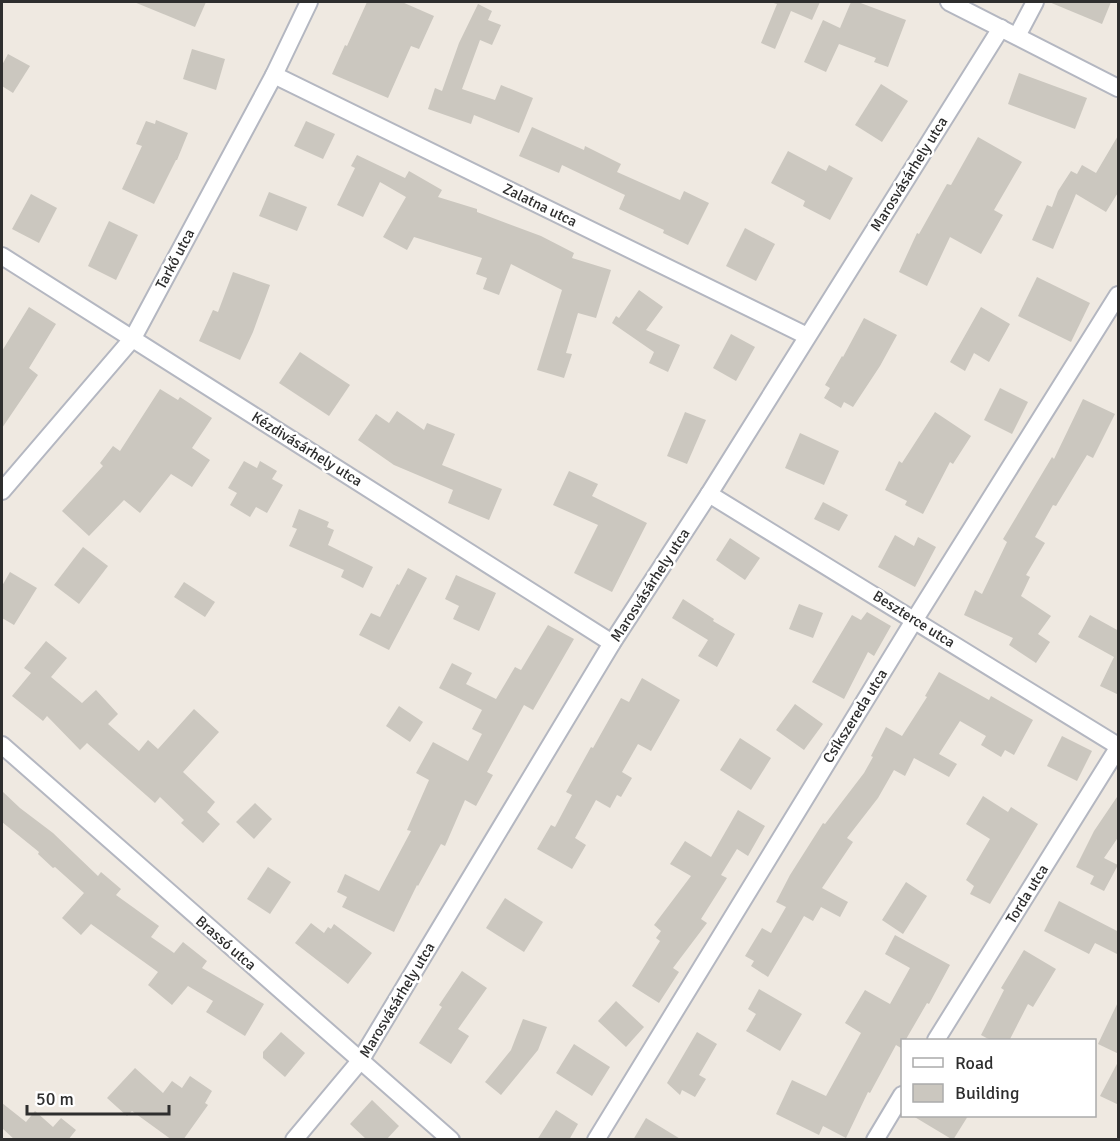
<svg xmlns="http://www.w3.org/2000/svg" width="1120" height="1141" viewBox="0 0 1120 1141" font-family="Signika,sans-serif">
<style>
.building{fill:#cbc7bf}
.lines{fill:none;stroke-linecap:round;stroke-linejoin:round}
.street-casing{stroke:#b4b7c1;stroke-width:20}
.street{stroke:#fff;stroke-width:16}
.labels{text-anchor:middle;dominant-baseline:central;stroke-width:5;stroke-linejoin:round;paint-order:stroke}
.street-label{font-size:15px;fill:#2e2e2e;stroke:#fff}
</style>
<rect width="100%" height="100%" fill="#efe9e1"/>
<g class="building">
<path d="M134 2H206L195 27Z"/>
<path d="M367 2H402L434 16 419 49 411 46 388 98 332 74 345 45 347 46Z"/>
<path d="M770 2H820L812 20 791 11 775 49 761 43 777 4Z"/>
<path d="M851 2H858L906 20 888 67 874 62 876 58 839 44 826 72 804 62 823 20 840 28Z"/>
<path d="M1049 2H1111L1102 24Z"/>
<path d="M478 4 492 11 488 20 501 25 492 45 480 40 462 89 495 100 501 85 533 98 519 133 474 115 471 124 428 109 435 88 442 91 459 43Z"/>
<path d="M192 49 225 59 216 90 183 79Z"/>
<path d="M8 54 30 66 13 93 2 86V65Z"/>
<path d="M1019 73 1087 98 1075 129 1008 104Z"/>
<path d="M881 84 908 101 882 142 855 125Z"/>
<path d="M156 120 188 133 177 160H176L154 204 122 189 142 146 136 144 146 121 155 124Z"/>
<path d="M306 121 335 134 323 159 294 146Z"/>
<path d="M532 127 584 150 585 146 621 164 617 172 680 200 684 191 709 203 688 245 663 233 664 230 619 209 625 195 562 165 559 173 519 156Z"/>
<path d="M1119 134V191L1106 212 1076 194 1053 249 1032 240 1047 205 1052 207 1058 191 1071 171 1077 174 1082 165 1096 173Z"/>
<path d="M978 137 1022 162 994 210 1003 215 981 254 950 237 927 286 899 272 917 233 919 234 947 184 951 185Z"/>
<path d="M788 151 826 171 829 165 853 178 830 220 803 206 805 201 771 183Z"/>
<path d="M357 155 405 178 409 171 442 190 438 197 477 209V212L541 236 574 253 572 258 611 270 596 318 578 313 566 353 572 354 564 378 537 370 562 290 511 264 499 295 483 289 487 278 476 274 482 258 414 237 407 250 383 237 406 197 380 182 363 217 337 205 355 168 351 166Z"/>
<path d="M269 192 307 207 297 231 259 216Z"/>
<path d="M31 194 57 208 39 243 12 229Z"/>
<path d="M109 221 138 235 116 280 88 266Z"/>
<path d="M745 228 775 244 756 281 726 266Z"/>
<path d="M233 272 270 285 253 332 240 360 199 341 213 310 218 312Z"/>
<path d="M1037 277 1090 303 1071 342 1018 316Z"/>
<path d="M639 290 663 307 646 330 680 345 668 372 649 363 654 352 612 323 616 316 619 318Z"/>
<path d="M29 307 56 324 29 368 38 375 2 428V351Z"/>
<path d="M981 307 1010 324 989 362 974 353 965 371 950 362Z"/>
<path d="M864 318 897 335 880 366 853 407 844 402 841 408 824 398 830 388 825 385 842 356 843 357Z"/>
<path d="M731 334 755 347 736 381 713 368Z"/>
<path d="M300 352 350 385 329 416 279 383Z"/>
<path d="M1000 388 1028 402 1012 434 984 420Z"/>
<path d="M160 389 178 400 180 397 212 418 192 448 210 460 192 487 171 474 140 513 124 500 89 536 62 511 103 466 100 463 113 446 120 451Z"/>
<path d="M1083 399 1115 414 1093 458 1087 455 1056 506 1053 505 1035 537 1045 543 1026 575 1030 577 1021 596 1051 616 1038 634 1050 642 1036 663 1009 645 1013 638 964 615 975 590 982 594 1007 542 1003 539 1052 457 1054 459Z"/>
<path d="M397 411 424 430 427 423 455 434 442 465 502 489 489 520 448 503 453 490 394 465 358 440 376 414 389 423Z"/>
<path d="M685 412 706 420 687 464 667 456Z"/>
<path d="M935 412 971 436 953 464 950 462 923 514 905 505 907 501 885 490 899 461 902 463Z"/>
<path d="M800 433 839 451 824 485 785 468Z"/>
<path d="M244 461 257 468 260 461 277 471 272 479 283 485 267 513 256 507 250 517 230 505 237 493 228 488Z"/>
<path d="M569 471 598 484 592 496 647 523 612 592 574 573 598 525 553 505Z"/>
<path d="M823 502 848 515 839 531 814 519Z"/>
<path d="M299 509 329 522 327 527 334 530 328 545 373 567 363 588 341 577 344 570 289 546 297 529 292 527Z"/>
<path d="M895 535 914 546 918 537 936 547 915 587 878 567Z"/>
<path d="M730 538 760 558 745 580 716 560Z"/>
<path d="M83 547 108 566 79 604 54 585Z"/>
<path d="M408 568 427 578 389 650 359 635 371 613 380 617 397 584 399 585Z"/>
<path d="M10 572 37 588 14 625 2 618V586Z"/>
<path d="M456 575 496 593 479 631 453 619 459 606 445 599Z"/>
<path d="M184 582 215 602 205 617 174 597Z"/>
<path d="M683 599 714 619 713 621 735 634 717 667 698 656 708 640 672 618Z"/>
<path d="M799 604 823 613 813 638 789 629Z"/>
<path d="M867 612 891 626 874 656 868 652 844 699 812 682 852 615 861 620Z"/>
<path d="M1090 615 1119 631V695L1100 686 1114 657 1078 637Z"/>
<path d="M548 625 574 639 533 710 524 705 487 772 493 775 476 806 465 800 445 846 441 844 418 886 417 885 394 932 342 907 347 897 337 892 345 874 379 891 411 831 407 830 429 780 416 773 433 742 468 761 482 734 472 729 482 710 439 688 452 663 472 673 466 684 496 699 515 667 521 670Z"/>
<path d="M46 641 67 658 51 677 82 703 96 690 118 714 108 724 139 751 148 740 158 749 194 709 219 732 183 772 215 802 207 812 220 824 203 843 181 823 184 820 160 797 155 803 87 743 80 750 47 716 43 721 12 696 31 673 24 668Z"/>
<path d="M939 672 989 700 991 696 1033 720 1014 755 1005 750 1001 757 981 745 986 736 960 721 939 754 957 764 949 777 914 758 905 776 894 770 878 798 847 838 853 842 822 888 848 902 840 917 821 907 813 921 804 916 768 977 751 966 754 961 745 956 762 928 771 933 786 907 776 902 790 875 823 823 825 824 864 773 873 757 871 756 886 727 902 736 927 697 925 696Z"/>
<path d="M642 678 680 700 651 751 638 744 622 772 632 778 621 797 617 795 610 808 596 800 575 838 586 845 572 869 537 849 551 825 555 827 572 795 566 792 591 747 593 748 621 698 629 702Z"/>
<path d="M795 704 823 724 804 750 776 730Z"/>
<path d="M399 706 423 722 410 742 386 726Z"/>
<path d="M1062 736 1092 751 1077 781 1047 766Z"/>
<path d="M740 738 771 758 751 790 720 770Z"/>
<path d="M2 791 20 808 53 833 98 876 101 872 121 889 116 895 159 926 151 937 174 953 183 942 207 961 202 968 264 1004 245 1036 206 1012 213 1001 188 986 172 1005 148 985 158 972 91 924 81 935 62 918 84 893 55 867 53 868 38 854 39 852 2 822Z"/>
<path d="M1119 794V836L1104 858 1118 865 1104 891 1090 884 1094 876 1076 867 1094 831Z"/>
<path d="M983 796 1008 812 1011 807 1038 824 990 904 970 894 974 886 966 880 990 839 966 824Z"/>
<path d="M255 803 272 819 254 839 236 822Z"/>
<path d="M738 810 765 826 748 856 737 849 721 875 727 878 701 919 707 923 673 968 679 972 659 1003 632 986 660 941 656 938 661 931 654 925 691 876 670 864 685 841 711 857Z"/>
<path d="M268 867 291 882 270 914 247 899Z"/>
<path d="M906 882 927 896 903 934 882 920Z"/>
<path d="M505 898 543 922 524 952 486 928Z"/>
<path d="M1059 901 1119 932V955L1095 943 1089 954 1044 931Z"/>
<path d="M311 923 324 933 328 927 331 929 334 924 372 953 348 984 295 943Z"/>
<path d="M895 935 950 965 929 1004 927 1003 905 1041H903L901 1048 896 1045 870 1093 868 1092 846 1138 823 1126 819 1135 776 1114 792 1080 826 1096 861 1033 845 1023 865 990 890 1004 910 968 885 954Z"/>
<path d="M1024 950 1056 969 1033 1007 1028 1004 1009 1041H992L981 1035 1004 990 1001 988Z"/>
<path d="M462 971 487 988 458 1029 469 1036 451 1064 419 1043 442 1007 439 1005Z"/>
<path d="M759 989 802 1014 780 1051 746 1031 756 1014 748 1009Z"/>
<path d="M1119 1000V1054L1098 1044Z"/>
<path d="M616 1001 644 1027 626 1047 598 1021Z"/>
<path d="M523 1019 547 1027 538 1050 501 1095 485 1082 511 1050Z"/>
<path d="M281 1032 305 1053 285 1077 263 1058V1052Z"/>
<path d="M697 1032 717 1044 699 1075 706 1079 695 1097 682 1090 680 1095 667 1083Z"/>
<path d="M574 1044 610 1067 592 1096 556 1073Z"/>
<path d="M1119 1060V1105L1100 1096Z"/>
<path d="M135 1068 163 1093 172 1081 182 1088 190 1076 212 1091 205 1103 208 1105 183 1140H172L132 1111 127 1116 107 1098Z"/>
<path d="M372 1100 399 1126 386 1140H367L350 1124Z"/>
<path d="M2 1103 26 1122 35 1111 53 1127 61 1118 76 1130 68 1140H15L2 1128Z"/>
<path d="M556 1110 578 1124 569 1140H537Z"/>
<path d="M913 1116H968L953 1140Z"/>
<path d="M646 1118 682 1140H633Z"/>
</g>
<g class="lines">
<g class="street-casing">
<g id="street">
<path d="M949 2 1118 88"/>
<path d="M1017 36 1035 2"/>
<path d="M274 75 807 336"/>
<path d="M2 256 612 643"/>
<path d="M2 491 133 338 274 75 309 2"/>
<path d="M709 494 1118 746"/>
<path d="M2 745 451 1140"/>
<path d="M936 1040 1118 748"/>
<path d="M294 1140 360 1061 612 643 709 494 1001 28"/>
<path d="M596 1140 915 619 1118 295"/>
<path d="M875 1140 902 1095"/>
</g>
</g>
<use href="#street" class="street"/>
</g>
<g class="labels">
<g class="street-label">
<text transform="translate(909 174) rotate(-58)">Marosvásárhely utca</text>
<text transform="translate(540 205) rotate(26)">Zalatna utca</text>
<text transform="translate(175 259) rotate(-62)">Tarkő utca</text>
<text transform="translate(307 449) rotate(32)">Kézdivásárhely utca</text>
<text transform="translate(650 585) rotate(-57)">Marosvásárhely utca</text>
<text transform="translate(914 619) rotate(32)">Beszterce utca</text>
<text transform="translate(855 716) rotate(-58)">Csíkszereda utca</text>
<text transform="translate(1027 894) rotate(-58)">Torda utca</text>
<text transform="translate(226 943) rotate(41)">Brassó utca</text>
<text transform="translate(397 1000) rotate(-59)">Marosvásárhely utca</text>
</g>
</g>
<rect width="1120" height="1141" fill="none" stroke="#2e2e2e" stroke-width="6"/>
<rect x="901" y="1039" width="195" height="78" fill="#ffffff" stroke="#ababab" stroke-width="1.5"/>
<rect x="913" y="1058" width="30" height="9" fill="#ffffff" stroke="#ababab" stroke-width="1.5"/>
<text x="955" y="1069" font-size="18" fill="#2e2e2e">Road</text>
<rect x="913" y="1084" width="30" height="18" fill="#cbc7bf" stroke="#ababab" stroke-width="1.5"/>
<text x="955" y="1099" font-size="18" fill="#2e2e2e">Building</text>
<path d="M27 1105v9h142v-9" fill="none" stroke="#2e2e2e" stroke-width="3"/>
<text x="36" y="1105" font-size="18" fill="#2e2e2e" stroke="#ffffff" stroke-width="4.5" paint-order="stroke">50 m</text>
</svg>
